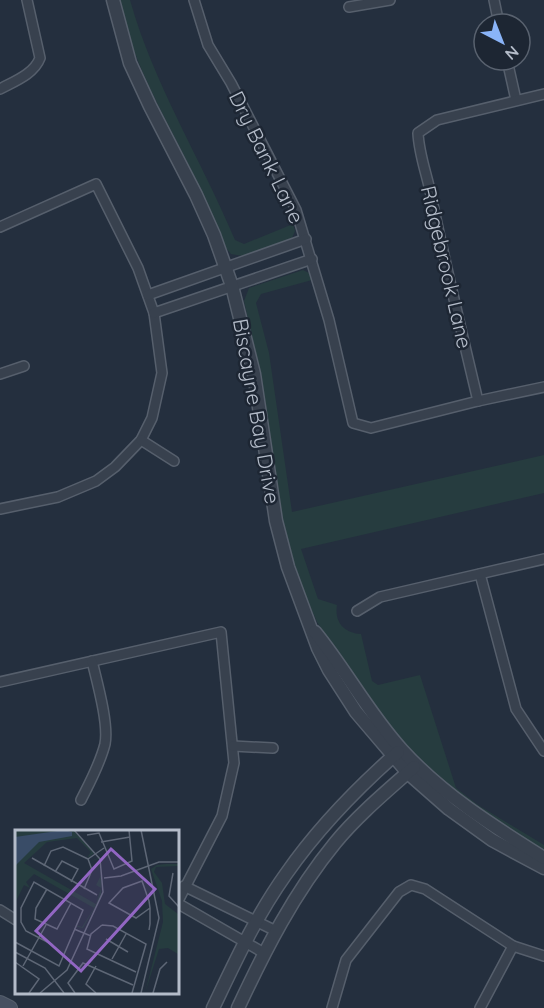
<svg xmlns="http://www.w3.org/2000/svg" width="544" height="1008" viewBox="0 0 544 1008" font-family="Quicksand,sans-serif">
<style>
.green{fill:#263c3f}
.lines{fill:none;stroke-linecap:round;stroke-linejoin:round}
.minor-casing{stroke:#565f6c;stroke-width:12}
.tertiary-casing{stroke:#565f6c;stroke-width:15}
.secondary-casing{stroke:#565f6c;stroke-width:16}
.minor{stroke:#38414e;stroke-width:9}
.tertiary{stroke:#38414e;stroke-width:12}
.secondary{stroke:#465061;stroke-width:14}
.labels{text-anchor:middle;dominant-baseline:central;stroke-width:5;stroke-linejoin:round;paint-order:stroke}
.street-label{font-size:21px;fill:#b4bcc9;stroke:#1d2633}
.inset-road{fill:none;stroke:#5e6776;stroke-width:1.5}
.view{fill:#9266c3;fill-opacity:0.15;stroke:#9266c3;stroke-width:3}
.inset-edge{fill:none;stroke:#b4bcc9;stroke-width:3}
</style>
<rect width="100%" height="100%" fill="#242f3e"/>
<g class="green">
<path d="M120 0H130C154 85 201 159 235 240L244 244 293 224 295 231 292 238 243 256 231 254 226 248C211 211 194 175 176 140 153 95 129 51 120 0Z"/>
<path d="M303 270 309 273 312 280 261 294 256 303 269 353 292 512 544 455V493L301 549 318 599 337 605C334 623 345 633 361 634L372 681 378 685 420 675 456 788 478 805 544 845V853L499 825 439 780 412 753 377 713 317 622 301 586 280 515 259 367 244 301 249 288Z"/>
</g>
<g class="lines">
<g class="minor-casing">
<g id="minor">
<path d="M194 0 208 45 231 83 296 210 329 320 353 423 371 428 478 401 544 387"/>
<path d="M494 0 499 24"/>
<path d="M349 7 390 0"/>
<path d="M507 60 516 100"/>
<path d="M0 89C15 81 34 74 40 58L27 0"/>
<path d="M0 227 96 184 138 268 154 313 162 373 152 418 141 440 115 467 96 481 58 497 0 509"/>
<path d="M148 295 306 239"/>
<path d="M154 313 312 259"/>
<path d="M0 374 24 366"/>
<path d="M478 401C462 334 446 267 432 200 428 177 419 156 418 133L437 120 544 94"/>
<path d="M141 440 174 461"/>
<path d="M480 574 516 709 544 751"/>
<path d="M357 611 380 597 544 559"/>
<path d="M0 682 221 632 234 763 222 816 177 903"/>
<path d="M233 746 273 748"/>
<path d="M81 800C90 782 100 764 105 744 109 724 97 682 92 661"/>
<path d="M184 886 276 931"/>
<path d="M177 903 264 953"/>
<path d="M0 910 16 920"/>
<path d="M332 1008 346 960 399 892 411 885 425 889 513 946 544 956"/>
<path d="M480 1008 513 946"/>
</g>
</g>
<g class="tertiary-casing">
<g id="tertiary">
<path d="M113 0 130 63 150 106 196 195 214 235 232 286 254 374 276 521 288 567 318 648 329 670 356 712 408 773 449 809 492 840 544 868"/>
<path d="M315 632C346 670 369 714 402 750 443 795 493 826 544 858"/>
<path d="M213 1008C235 962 256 916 286 874 318 828 356 789 398 752"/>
<path d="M238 1008C265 950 294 893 335 843 358 815 387 791 414 767"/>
</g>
</g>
<g class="secondary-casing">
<path id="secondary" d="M0 1003 10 1008"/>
</g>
<use href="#minor" class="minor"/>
<use href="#tertiary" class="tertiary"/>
<use href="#secondary" class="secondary"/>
</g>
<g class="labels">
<g class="street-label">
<text transform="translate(267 157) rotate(64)">Dry Bank Lane</text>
<text transform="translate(447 267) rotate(77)">Ridgebrook Lane</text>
<text transform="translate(257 411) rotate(80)">Biscayne Bay Drive</text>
</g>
</g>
<g transform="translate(15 830)">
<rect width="164" height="164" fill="#242f3e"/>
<path d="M0 0H58L80 23 72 28 76 22 62 8 32 12 9 33 81 74 86 58 81 55 87 43 83 29 76 31 83 28 87 45 86 67 68 98 62 97 61 95 67 97 79 78 19 44 11 52 15 58 9 55 0 73ZM151 34H163V36L141 37 139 42 147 53 150 74 163 84V124L153 118 144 119 130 163 148 92 147 71 136 39 142 35Z" fill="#263c3f"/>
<path d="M49 0 57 2V6L24 12 0 36V7Z" fill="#394c67"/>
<path class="inset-road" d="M126 0 144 88 126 163M72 5 84 3 99 39 117 31 114 0M86 12 115 7M17 28 82 65M73 29 89 18M29 36 36 21 48 17 73 29M40 42 47 31 63 39 56 52M158 43 154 66 164 77M89 48 106 46 144 32H164M32 59 21 78 20 89 42 99 56 73M69 59 77 40 73 29M87 95 98 96 131 114 117 163M87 95 76 104 72 119 121 142M59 99 76 106M134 100 135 94V78L134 71 127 51 108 58 94 73 121 88 135 78M91 109 113 122M0 112 44 136 68 80 19 52 6 78V92L11 101 38 115M0 122 30 138 49 163M97 129 111 104M0 132 24 149 14 163M8 136 31 95M81 136 71 154 81 163M25 163 52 140 88 62 85 29 59 0M60 163 53 153 68 133 118 155M138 163 145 139 152 132"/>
<path class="view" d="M96 19 140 59 66 141 21 101Z"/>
<rect width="164" height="164" class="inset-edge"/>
</g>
<g transform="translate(502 42) rotate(138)"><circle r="28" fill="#1d2633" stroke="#59626f" stroke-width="1.5"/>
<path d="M0-4.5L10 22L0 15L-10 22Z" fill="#8ab4f8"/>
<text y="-9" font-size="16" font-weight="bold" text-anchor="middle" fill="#b4bcc9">N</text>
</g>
</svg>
